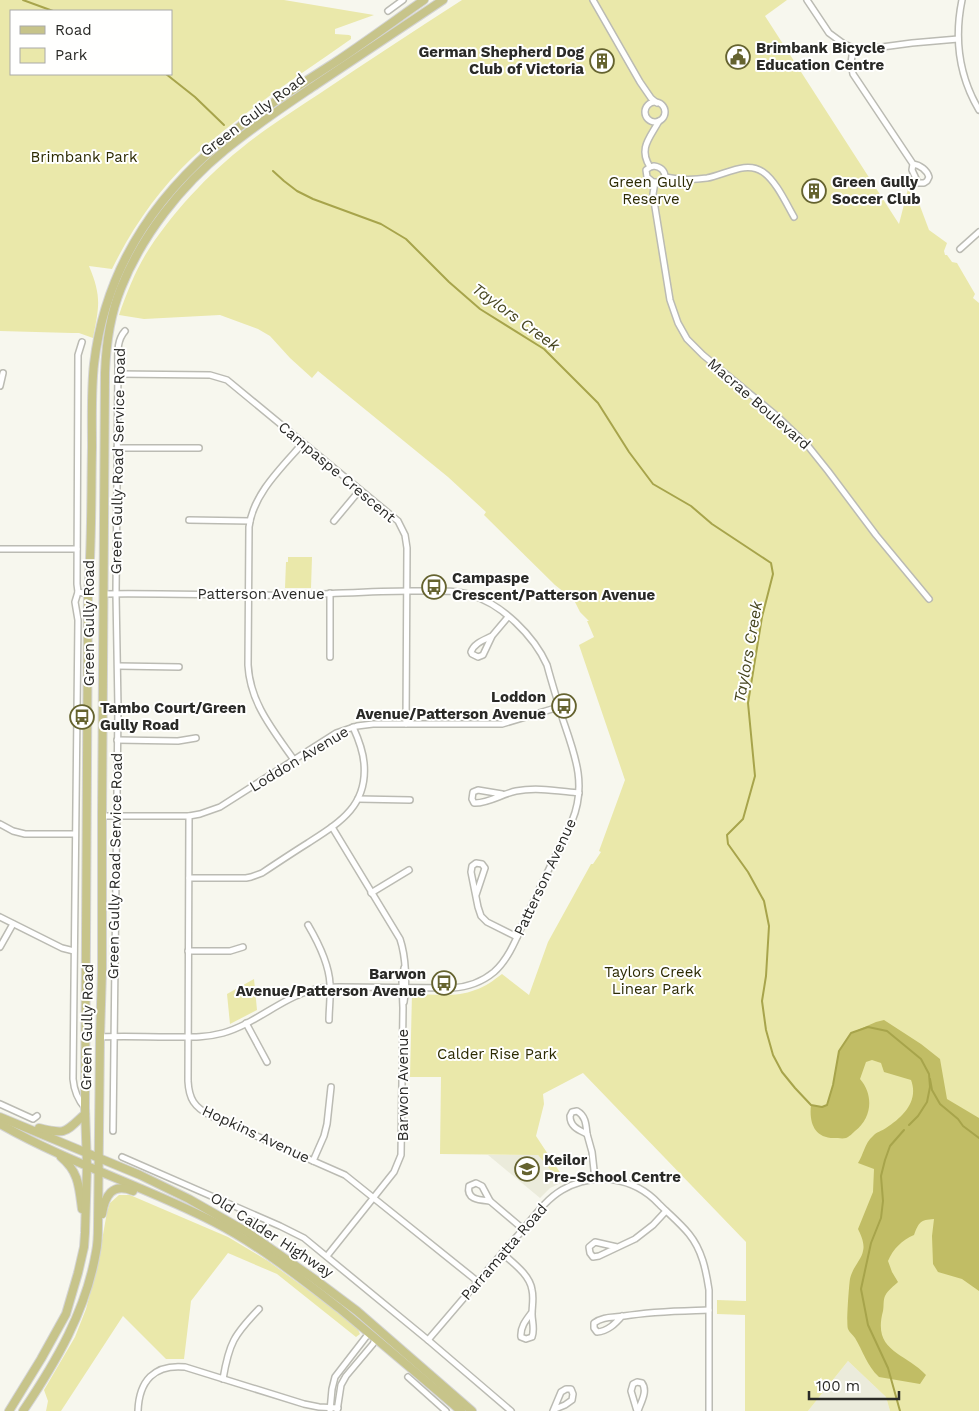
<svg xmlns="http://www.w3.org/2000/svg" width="979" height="1411" viewBox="0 0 979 1411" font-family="'Work Sans',sans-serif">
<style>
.built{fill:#ebebdb}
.green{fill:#eae8aa;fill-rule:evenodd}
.forest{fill:#c1bd65}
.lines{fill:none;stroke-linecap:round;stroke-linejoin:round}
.stream{stroke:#a7a44b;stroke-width:2}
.street-casing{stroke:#bbbbb3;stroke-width:8}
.primary-casing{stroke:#d4d4d4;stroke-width:10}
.street{stroke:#fff;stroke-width:5}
.primary{stroke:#c7c48a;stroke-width:8}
.labels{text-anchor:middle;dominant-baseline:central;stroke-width:4;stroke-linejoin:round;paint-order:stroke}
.poi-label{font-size:15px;font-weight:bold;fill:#2a2a27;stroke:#fffffe;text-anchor:start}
.street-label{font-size:15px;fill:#2a2a27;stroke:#fffffe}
.park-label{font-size:15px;fill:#2d2b03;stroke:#fffffe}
.water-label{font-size:16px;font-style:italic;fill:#474620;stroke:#fffffe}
</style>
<rect width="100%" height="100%" fill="#f7f7ee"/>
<g class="built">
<path d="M488 1155H538L561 1183 550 1188 540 1198Z"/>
<path d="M848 1361 886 1397 890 1411H808Z"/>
</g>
<g class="green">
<path d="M0 0H284L374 15 335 29V34L349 35 351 36V39C297 77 241 113 192 158 159 189 132 228 112 269L89 266C102 297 99 307 93 338L79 333H72L0 331ZM171 11V74H11V11Z"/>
<path d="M462 0H787L765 16 899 224 909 185 914 190 929 230 947 243 944 251 945 255H947L952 262 957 263 975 294 973 298 979 303V1411H890L886 1397 848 1361 808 1411H745V1315L717 1314V1300L746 1301V1242L583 1073 543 1094 544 1104 536 1136 565 1180 561 1183 538 1155 440 1154 441 1077H410L412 994C432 994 456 998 475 990 485 987 494 980 502 974L529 995 548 942 591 864H593L601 852 599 851 625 780 579 645 594 637 587 621H589L580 612 574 600 555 585 484 515 486 512 448 477 318 371 312 378 290 358 270 336 258 329 220 315 144 319 119 315C127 292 136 269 149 249 180 202 222 160 268 128 285 116 302 105 319 94 366 62 414 31 462 0Z"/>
<path d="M288 557H312L311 588H285L286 562H288Z"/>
<path d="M254 979 257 1010 230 1024 227 994Z"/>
<path d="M119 1195H130L228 1237 268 1261 356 1325 360 1334 356 1337 277 1274 228 1253 191 1301 184 1359H166L123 1316 61 1411H46L48 1401 44 1390 75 1337 86 1309 98 1263 107 1212 110 1203Z"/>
</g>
<path class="forest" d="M884 1020 921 1044 940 1059 947 1099 979 1118V1291L962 1279 938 1272 933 1264 932 1236 934 1219C920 1220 919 1222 914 1235 902 1240 893 1249 888 1261L892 1272 898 1282C894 1286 888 1290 885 1296 883 1300 884 1307 883 1311 872 1352 905 1352 926 1375L920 1384 879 1377C867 1366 863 1351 855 1338 853 1335 849 1332 848 1329 846 1325 849 1285 850 1279 852 1268 862 1259 863 1251 865 1244 861 1235 858 1229L873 1192 874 1169 858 1163C864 1154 864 1144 873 1136 876 1132 882 1131 886 1128 903 1117 919 1101 911 1080L884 1072 881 1063 872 1060 866 1062 860 1079C874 1095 872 1118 855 1131 853 1133 849 1137 846 1138 843 1139 837 1138 834 1138 814 1138 809 1122 811 1105L822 1107 827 1105 833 1085 839 1051 851 1033 876 1022Z"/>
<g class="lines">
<g class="stream">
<path d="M23 0 53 11"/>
<path d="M166 74 195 97 224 125"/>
<path d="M273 171 284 181 297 191 313 199 381 224 406 239 449 282 480 309 544 349 598 403 629 452 653 484 691 506 712 524 771 563 773 574 762 617 748 703 755 776 743 819 727 835 728 844 748 872 764 901 769 926 766 976 762 1001 766 1030 773 1055 782 1072 795 1088 811 1105 822 1107 827 1105 833 1085 839 1051 851 1033 868 1027 887 1031 921 1059 929 1074 930 1087 927 1102 918 1116 909 1125"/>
<path d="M930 1079 932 1090 940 1104 958 1119 963 1126 979 1138"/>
<path d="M900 1411 888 1368 868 1325 861 1289 871 1243 881 1218 883 1201 881 1176 885 1160 890 1146 904 1130"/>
</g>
<g class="street-casing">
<g id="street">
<path d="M593 0 640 82 651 98 657 103"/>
<path d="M807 0 829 33 844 44 853 48 867 49 912 43 958 39"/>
<path d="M962 0C954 39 959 76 979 110"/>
<path d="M388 11 403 0"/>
<path d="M853 48 851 63 853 74 913 164 912 170 918 183H924L927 181 929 177C927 170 920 165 913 164"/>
<circle cx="655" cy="112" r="10"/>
<path d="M654 166C661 167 665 171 665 177L660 183 653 182 647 177 646 170 650 167Z"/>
<path d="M650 167C638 148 650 138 659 121"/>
<path d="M665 177C679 180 693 180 707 178 725 175 746 160 763 172 776 181 786 203 794 217"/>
<path d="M655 182 653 194 654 201 670 300 678 323 687 339 703 355 778 417 808 446 828 471 876 535 929 599"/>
<path d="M960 249 979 232"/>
<path d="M82 342 78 355 77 584 78 592 88 594"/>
<path d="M118 374 210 375 227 380 398 521 405 535 407 548 406 724"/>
<path d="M0 386 3 373"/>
<path d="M117 448H199"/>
<path d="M189 520 250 521"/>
<path d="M334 521 359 491"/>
<path d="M0 549H77"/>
<path d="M78 592 75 602 78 620 73 1079C74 1090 77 1099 85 1108"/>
<path d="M492 636C484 640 474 643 471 652L472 654 478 657 483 655 492 636 508 617"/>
<path d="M330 657V593"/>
<path d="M118 666 179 667"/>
<path d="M117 740 178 741 196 738"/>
<path d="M294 760C273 730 250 703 248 665L249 527C253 494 282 467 303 443"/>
<path d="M502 794 478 790 473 792 472 799 474 803C487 804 502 794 516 791 537 787 558 791 579 793"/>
<path d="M358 799 410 800"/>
<path d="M102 816H189L200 814 220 807 336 733 357 726 373 724H502L559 707"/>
<path d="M189 816 188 1081C189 1099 194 1107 211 1116L345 1175 477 1281"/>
<path d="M0 824 13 831 25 834H75"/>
<path d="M332 827 400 939C406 957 407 984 404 1002"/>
<path d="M189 878H246L251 877 262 873C277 863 292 853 308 843 339 823 368 806 364 763 363 751 358 738 353 727"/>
<path d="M371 893 409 870"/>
<path d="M476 895 485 868 482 864 476 863 472 866 471 872 478 907 481 916 487 922 517 937"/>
<path d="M0 917 62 948 74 951"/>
<path d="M308 925C318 942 329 963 330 984 331 996 329 1008 329 1020"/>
<path d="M0 947 13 924"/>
<path d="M188 951H230L243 947"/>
<path d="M246 1023 267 1062"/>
<path d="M100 1037C123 1036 146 1037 169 1037 187 1037 205 1038 223 1033 255 1024 280 999 312 990 321 987 330 987 339 987L452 988C468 987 482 982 494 972 510 958 518 934 527 915 542 884 557 852 572 821 587 785 575 755 563 720 558 702 552 684 547 665 534 636 502 604 471 595 455 590 438 591 422 591 380 590 338 594 297 595 232 596 168 593 103 594"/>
<path d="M0 1104 33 1119 37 1116"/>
<path d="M577 1111C586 1116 586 1125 587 1134 579 1130 570 1127 570 1116L572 1112Z"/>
<path d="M113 1131 118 708 116 594 118 367C118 355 116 341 125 331"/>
<path d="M587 1134 592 1152 595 1179"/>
<path d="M122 1157 280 1226 304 1238 428 1340 511 1411"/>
<path d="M313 1161 324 1136 327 1124 331 1087"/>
<path d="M476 1183 482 1186 490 1201C480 1200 466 1200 469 1186Z"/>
<path d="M490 1201 523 1229"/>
<path d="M617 1247 595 1242 589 1247 590 1253 593 1257 599 1256 635 1239 653 1225 666 1211"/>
<path d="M502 1253C513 1263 530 1275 532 1290 534 1298 532 1306 532 1314 532 1322 535 1329 532 1337L526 1339 521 1337C520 1327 526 1320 532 1312"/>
<path d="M327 1256 394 1172 401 1155 403 1008 402 982 404 968"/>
<path d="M622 1316C615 1324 608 1331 597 1332L594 1328V1323C604 1316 613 1318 624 1316 654 1311 679 1311 709 1310"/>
<path d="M428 1340C459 1304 489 1268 520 1233 533 1218 545 1200 562 1190 594 1171 634 1177 659 1204 669 1214 680 1223 689 1234 702 1250 706 1270 709 1290V1411"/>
<path d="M408 1377 446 1411"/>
<path d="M223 1379C229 1343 234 1335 259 1309"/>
<path d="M138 1411C139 1381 154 1364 185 1367L304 1404 319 1407 338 1408"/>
<path d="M330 1411 332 1389 335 1377 369 1333"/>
<path d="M337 1411 341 1385 346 1376 373 1344 376 1338"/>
<path d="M553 1411 561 1392 566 1389H571L573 1394 572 1400 565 1405 555 1409"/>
<path d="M637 1411 631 1391 633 1384 637 1382 642 1383C648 1391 641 1402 638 1411"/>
</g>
</g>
<g class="primary-casing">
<g id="primary">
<path d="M0 1117 140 1175 189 1199 247 1232 313 1278 357 1311 472 1411"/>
<path d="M0 1124C68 1163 144 1186 214 1222 259 1245 299 1277 339 1308 380 1342 420 1376 461 1411"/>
<path d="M39 1128C67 1135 65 1132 85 1114"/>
<path d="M61 1157C79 1172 79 1187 82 1209"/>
<path d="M102 1214C105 1196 112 1182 133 1191"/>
<path d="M9 1411 41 1359 66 1314 78 1273 84 1247 85 1233 87 1166 85 1108 88 594C92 545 91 496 92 447 92 419 91 391 94 364 106 261 162 186 243 124 272 102 303 83 334 63 364 43 394 21 424 0"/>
<path d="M23 1411C56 1362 86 1311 96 1252 98 1243 98 1234 98 1225L100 1037 102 971V816L105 373C106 344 110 315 121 288 142 235 181 186 225 150 254 126 286 105 317 84 359 56 401 28 443 0"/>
</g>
</g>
<use href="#street" class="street"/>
<use href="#primary" class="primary"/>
</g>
<defs>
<g id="civic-ring" transform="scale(1.25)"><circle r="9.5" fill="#fffffe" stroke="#65632f" stroke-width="1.5"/><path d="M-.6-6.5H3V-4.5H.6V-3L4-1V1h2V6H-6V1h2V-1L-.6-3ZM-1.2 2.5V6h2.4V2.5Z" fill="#65632f"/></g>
<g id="building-ring" transform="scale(1.25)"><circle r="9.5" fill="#fffffe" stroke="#65632f" stroke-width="1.5"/><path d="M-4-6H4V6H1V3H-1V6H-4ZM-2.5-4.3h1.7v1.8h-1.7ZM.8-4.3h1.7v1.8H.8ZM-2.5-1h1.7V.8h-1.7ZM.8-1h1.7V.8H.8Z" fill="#65632f"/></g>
<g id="bus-ring" transform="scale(1.25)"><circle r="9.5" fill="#fffffe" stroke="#65632f" stroke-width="1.5"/><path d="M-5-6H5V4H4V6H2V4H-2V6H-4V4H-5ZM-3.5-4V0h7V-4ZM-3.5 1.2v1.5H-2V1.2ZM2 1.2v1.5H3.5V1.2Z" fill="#65632f"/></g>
<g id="school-ring" transform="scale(1.25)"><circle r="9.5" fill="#fffffe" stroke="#65632f" stroke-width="1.5"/><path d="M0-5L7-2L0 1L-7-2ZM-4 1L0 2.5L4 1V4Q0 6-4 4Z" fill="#65632f"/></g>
</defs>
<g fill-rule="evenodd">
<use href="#civic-ring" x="738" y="57"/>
<use href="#building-ring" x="602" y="61"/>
<use href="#building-ring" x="814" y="191"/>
<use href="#bus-ring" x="434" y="587"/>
<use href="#bus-ring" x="564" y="706"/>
<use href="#bus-ring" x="82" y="717"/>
<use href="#bus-ring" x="444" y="983"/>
<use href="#school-ring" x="527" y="1169"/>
</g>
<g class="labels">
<g class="poi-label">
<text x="756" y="48">Brimbank Bicycle<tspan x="756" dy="17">Education Centre</tspan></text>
<text x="584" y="52" text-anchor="end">German Shepherd Dog<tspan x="584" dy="17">Club of Victoria</tspan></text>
<text x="832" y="182">Green Gully<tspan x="832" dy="17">Soccer Club</tspan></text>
<text x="452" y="578">Campaspe<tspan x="452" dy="17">Crescent/Patterson Avenue</tspan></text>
<text x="546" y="697" text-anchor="end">Loddon<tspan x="546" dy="17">Avenue/Patterson Avenue</tspan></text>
<text x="100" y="708">Tambo Court/Green<tspan x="100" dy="17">Gully Road</tspan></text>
<text x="426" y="974" text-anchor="end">Barwon<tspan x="426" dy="17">Avenue/Patterson Avenue</tspan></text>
<text x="544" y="1160">Keilor<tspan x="544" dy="17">Pre-School Centre</tspan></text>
</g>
<g class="street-label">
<text transform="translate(253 115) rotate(-37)">Green Gully Road</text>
<text transform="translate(759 404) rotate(41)">Macrae Boulevard</text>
<text transform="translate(118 461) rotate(-89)">Green Gully Road Service Road</text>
<text transform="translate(337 472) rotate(40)">Campaspe Crescent</text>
<text x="261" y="594">Patterson Avenue</text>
<text transform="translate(89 623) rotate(-90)">Green Gully Road</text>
<text transform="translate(299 759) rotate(-31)">Loddon Avenue</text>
<text transform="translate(115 866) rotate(-89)">Green Gully Road Service Road</text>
<text transform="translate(545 877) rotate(-65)">Patterson Avenue</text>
<text transform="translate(87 1027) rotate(-89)">Green Gully Road</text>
<text transform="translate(403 1085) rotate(-90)">Barwon Avenue</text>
<text transform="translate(256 1134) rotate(25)">Hopkins Avenue</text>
<text transform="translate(272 1235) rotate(33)">Old Calder Highway</text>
<text transform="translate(504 1252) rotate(-49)">Parramatta Road</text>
</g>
<g class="park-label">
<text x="84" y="157">Brimbank Park</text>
<text x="651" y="182">Green Gully<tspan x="651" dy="17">Reserve</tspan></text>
<text x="653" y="972">Taylors Creek<tspan x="653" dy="17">Linear Park</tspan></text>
<text x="497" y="1054">Calder Rise Park</text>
</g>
<g class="water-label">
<text transform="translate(516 317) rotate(36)">Taylors Creek</text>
<text transform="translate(748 652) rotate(-80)">Taylors Creek</text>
</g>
</g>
<rect x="10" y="10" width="162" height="65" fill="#fffffe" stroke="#aaaaa8"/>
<rect x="20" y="26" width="25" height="8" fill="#c7c48a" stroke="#aaaaa8"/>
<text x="55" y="35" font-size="15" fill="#2a2a27">Road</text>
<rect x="20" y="48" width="25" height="15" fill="#eae8aa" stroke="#aaaaa8"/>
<text x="55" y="60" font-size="15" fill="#2a2a27">Park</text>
<path d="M809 1391v8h90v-8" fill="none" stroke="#2a2a27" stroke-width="2.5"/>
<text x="816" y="1391" font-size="15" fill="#2a2a27" stroke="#fffffe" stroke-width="4" paint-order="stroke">100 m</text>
</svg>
